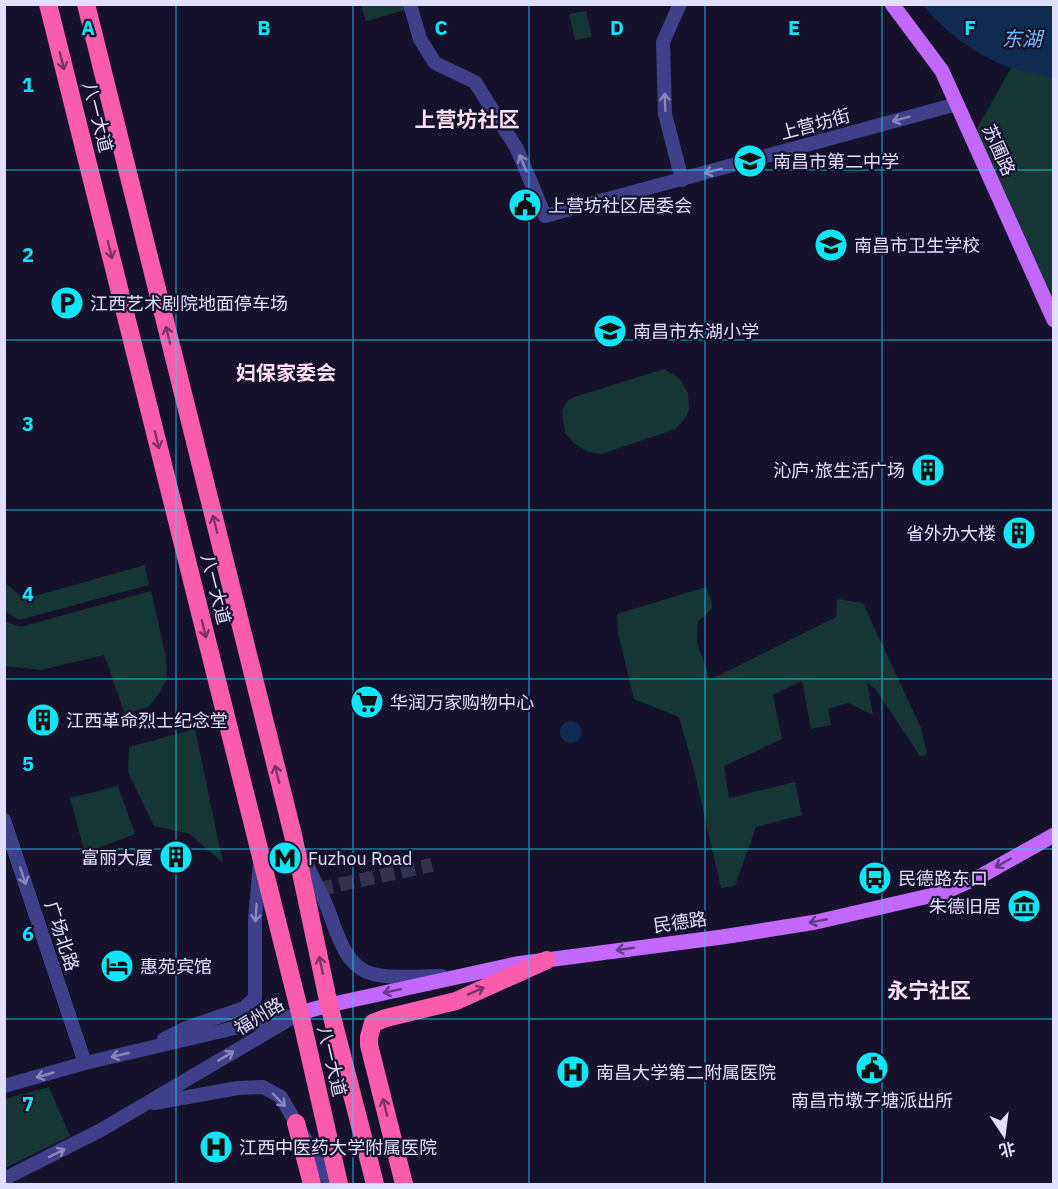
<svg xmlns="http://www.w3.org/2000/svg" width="1058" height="1189" viewBox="0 0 1058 1189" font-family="'IBM Plex Sans','Noto Sans SC',sans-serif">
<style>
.green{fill:#153634}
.water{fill:#112a51}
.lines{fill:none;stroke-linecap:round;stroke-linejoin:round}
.minor-tunnel{stroke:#34314c;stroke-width:14;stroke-dasharray:14 7;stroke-linecap:butt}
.minor{stroke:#403f89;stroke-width:14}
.major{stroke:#c268fb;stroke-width:15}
.highway{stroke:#fb5cab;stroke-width:18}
.oneway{stroke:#7d3365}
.oneway2{stroke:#8887be}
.oneway3{stroke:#633989}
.grid{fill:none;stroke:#0fe5f9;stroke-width:1.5;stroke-opacity:0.55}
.labels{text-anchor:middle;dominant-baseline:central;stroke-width:4.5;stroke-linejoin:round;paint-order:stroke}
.street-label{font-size:18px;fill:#e1defe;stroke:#16122c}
.poi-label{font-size:18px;fill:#e1defe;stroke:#16122c;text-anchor:start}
.water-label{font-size:20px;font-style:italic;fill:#6fbcfb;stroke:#16122c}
.neighbourhood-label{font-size:20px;font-weight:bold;fill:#fee0f4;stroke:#16122c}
.quarter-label{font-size:21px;font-weight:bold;fill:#fee0f4;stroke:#16122c}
.grid-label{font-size:20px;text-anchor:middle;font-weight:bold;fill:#0fe5f9;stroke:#16122c;stroke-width:4.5;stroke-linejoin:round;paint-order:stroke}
</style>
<rect width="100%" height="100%" fill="#16122c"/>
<g class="green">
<path d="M361 5H408L409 9 366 21Z"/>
<path d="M586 11 592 37 575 40 569 14Z"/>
<path d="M1011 68 1053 77V298L975 132Z"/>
<path d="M664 369 679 378 688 393 689 410 686 417 676 429 601 454 586 451 574 443 565 433 562 411 566 402 574 397Z"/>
<path d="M145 565 149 585 19 620 5 611V583L24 599Z"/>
<path d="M706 587C714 608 716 607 698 621L697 643 710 680 836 617 837 599 863 603 921 728 927 755 920 756 876 690 867 682 873 715 848 703 828 709 831 725 811 729 802 681 773 695 782 739 724 766 729 798 795 782 802 815 756 827 735 886 721 888 694 770 679 717 634 699 618 633 617 614Z"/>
<path d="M151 591 166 657 167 678 159 694 148 707 125 714 104 655 41 670 5 666V621L20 627Z"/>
<path d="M195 729 223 863 190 834 154 826 128 772 129 747Z"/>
<path d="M118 786 135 834 85 853 70 798Z"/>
<path d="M49 1087 70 1136 5 1168V1099Z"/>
</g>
<g class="water">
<path d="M923 5H1053V77C1039 74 1022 72 1008 67 975 54 945 32 923 5Z"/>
<circle cx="571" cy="732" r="11"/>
</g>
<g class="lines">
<path class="minor-tunnel" d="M319 889 432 865"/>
<g class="minor">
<path d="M410 4 420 39 435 63 475 82 517 149 545 216 957 104"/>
<path d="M680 4 663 42 665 114 682 180"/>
<path d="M4 820 85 1063"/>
<path d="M302 854C309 870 317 885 324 900 336 925 341 966 373 974 393 979 421 976 442 976"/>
<path d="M164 1039 186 1028 244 1008 255 998V919L260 863"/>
<path d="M4 1086 85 1063 286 1016"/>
<path d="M154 1103 238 1088 263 1087 281 1097 331 1184"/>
<path d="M4 1179 101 1130 300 1013"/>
</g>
<g class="major">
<path d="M892 4 942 71 1054 320"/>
<path d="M300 1013 329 1005 516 964 722 937 816 922 942 893 981 876 1054 835"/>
</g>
<g class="highway">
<path d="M48 4 300 1013 339 1184"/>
<path d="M86 4 293 835 329 1005 375 1184"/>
<path d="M296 1123 312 1184"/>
<path d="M404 1184 369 1045V1037L373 1023 386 1018 456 1001 547 960"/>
</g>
</g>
<defs><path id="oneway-shaft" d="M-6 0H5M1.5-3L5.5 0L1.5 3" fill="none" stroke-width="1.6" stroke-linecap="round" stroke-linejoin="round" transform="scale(1.5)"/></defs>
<g class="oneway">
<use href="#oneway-shaft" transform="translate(62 61) rotate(76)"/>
<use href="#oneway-shaft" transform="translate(110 250) rotate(76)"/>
<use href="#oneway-shaft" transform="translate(168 335) rotate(-104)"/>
<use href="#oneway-shaft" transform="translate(157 440) rotate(76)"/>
<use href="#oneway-shaft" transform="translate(215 524) rotate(-104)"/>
<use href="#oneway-shaft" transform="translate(204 629) rotate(76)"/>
<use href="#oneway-shaft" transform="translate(277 774) rotate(-104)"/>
<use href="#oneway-shaft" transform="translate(321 965) rotate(-102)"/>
<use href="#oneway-shaft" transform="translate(476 991) rotate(-24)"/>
<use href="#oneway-shaft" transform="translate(385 1107) rotate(-104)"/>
</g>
<g class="oneway2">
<use href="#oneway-shaft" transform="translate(665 102) rotate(-92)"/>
<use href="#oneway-shaft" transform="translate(901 119) rotate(165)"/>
<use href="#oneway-shaft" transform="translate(523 163) rotate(-113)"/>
<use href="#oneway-shaft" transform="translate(713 171) rotate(165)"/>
<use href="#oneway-shaft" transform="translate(23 876) rotate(72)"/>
<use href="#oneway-shaft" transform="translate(256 913) rotate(94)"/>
<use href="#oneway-shaft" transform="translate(120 1055) rotate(167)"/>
<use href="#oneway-shaft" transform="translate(226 1056) rotate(-31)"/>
<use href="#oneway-shaft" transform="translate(45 1075) rotate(164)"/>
<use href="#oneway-shaft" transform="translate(279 1100) rotate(46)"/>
<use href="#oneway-shaft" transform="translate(57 1153) rotate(-27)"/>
</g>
<g class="oneway3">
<use href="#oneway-shaft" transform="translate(1003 863) rotate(150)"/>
<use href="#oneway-shaft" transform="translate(818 921) rotate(169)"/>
<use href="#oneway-shaft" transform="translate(625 949) rotate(172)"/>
<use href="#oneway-shaft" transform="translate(392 991) rotate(168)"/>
</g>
<path class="grid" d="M176 4V1184M353 4V1184M529 4V1184M705 4V1184M882 4V1184M4 170H1054M4 340H1054M4 510H1054M4 679H1054M4 849H1054M4 1019H1054"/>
<defs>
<g id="school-disc" transform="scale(1.725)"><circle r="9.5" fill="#0fe5f9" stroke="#16122c"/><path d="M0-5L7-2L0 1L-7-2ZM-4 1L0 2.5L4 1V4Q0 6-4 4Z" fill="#111"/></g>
<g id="civic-disc" transform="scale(1.725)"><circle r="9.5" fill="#0fe5f9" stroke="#16122c"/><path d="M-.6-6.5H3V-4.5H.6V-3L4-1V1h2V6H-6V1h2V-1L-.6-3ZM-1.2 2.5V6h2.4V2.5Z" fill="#111"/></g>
<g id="university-disc" transform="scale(1.725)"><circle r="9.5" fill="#0fe5f9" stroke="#16122c"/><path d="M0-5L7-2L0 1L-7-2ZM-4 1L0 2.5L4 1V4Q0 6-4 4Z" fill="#111"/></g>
<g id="parking-disc" transform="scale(1.725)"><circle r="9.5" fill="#0fe5f9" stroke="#16122c"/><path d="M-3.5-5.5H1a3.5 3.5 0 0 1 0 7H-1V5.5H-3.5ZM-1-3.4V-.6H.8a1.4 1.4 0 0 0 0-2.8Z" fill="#111"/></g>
<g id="building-disc" transform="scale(1.725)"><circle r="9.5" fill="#0fe5f9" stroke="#16122c"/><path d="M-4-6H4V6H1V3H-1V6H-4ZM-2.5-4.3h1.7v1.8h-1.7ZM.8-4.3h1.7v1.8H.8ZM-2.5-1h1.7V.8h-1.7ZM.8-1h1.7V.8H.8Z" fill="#111"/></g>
<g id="supermarket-disc" transform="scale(1.725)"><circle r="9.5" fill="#0fe5f9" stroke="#16122c"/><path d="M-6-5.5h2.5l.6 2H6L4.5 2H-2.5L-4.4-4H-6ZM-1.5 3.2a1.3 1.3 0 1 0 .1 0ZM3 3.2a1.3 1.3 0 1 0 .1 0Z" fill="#111"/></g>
<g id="metro-disc" transform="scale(1.725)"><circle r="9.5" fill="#0fe5f9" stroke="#16122c"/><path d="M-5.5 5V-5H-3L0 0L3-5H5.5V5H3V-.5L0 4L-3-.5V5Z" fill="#111"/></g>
<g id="bus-disc" transform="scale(1.725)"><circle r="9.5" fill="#0fe5f9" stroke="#16122c"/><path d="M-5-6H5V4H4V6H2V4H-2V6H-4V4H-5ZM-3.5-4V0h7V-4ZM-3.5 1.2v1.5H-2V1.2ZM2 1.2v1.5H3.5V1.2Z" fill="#111"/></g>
<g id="museum-disc" transform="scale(1.725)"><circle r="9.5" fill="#0fe5f9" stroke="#16122c"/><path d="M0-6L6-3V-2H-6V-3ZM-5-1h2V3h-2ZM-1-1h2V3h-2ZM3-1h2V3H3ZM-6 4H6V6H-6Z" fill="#111"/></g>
<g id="hotel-disc" transform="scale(1.725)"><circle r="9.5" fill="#0fe5f9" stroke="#16122c"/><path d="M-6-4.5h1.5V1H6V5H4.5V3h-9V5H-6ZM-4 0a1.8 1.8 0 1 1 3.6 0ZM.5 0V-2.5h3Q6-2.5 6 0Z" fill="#111"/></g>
<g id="hospital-disc" transform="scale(1.725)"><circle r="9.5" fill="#0fe5f9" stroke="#16122c"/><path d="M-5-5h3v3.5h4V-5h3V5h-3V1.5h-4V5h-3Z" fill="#111"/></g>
</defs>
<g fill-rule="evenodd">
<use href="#school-disc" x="750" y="161"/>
<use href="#civic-disc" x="525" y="205"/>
<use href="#university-disc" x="831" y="245"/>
<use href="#parking-disc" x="67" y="303"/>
<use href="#school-disc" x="610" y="331"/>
<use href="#building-disc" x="928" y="470"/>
<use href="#building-disc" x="1019" y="533"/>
<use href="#supermarket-disc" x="367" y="702"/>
<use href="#building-disc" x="43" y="720"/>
<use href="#building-disc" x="176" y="857"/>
<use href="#metro-disc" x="285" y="858"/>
<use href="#bus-disc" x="875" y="878"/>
<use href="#museum-disc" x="1024" y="906"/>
<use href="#hotel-disc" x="117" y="966"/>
<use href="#civic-disc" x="872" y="1068"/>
<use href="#hospital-disc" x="573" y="1072"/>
<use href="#hospital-disc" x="216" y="1147"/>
</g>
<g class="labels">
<g class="street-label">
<text transform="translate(98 117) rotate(76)">八一大道</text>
<text transform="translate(815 124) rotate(-15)">上营坊街</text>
<text transform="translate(999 150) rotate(66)">苏圃路</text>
<text transform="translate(216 589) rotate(76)">八一大道</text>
<text transform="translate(680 922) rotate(-8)">民德路</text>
<text transform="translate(62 936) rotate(72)">广场北路</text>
<text transform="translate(259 1016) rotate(-31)">福州路</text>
<text transform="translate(332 1061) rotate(77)">八一大道</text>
</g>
<g class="poi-label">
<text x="773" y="161">南昌市第二中学</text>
<text x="548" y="205">上营坊社区居委会</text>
<text x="854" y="245">南昌市卫生学校</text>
<text x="90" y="303">江西艺术剧院地面停车场</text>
<text x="633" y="331">南昌市东湖小学</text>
<text x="905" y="470" text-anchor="end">沁庐·旅生活广场</text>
<text x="996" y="533" text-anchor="end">省外办大楼</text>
<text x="390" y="702">华润万家购物中心</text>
<text x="66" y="720">江西革命烈士纪念堂</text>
<text x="153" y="857" text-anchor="end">富丽大厦</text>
<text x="308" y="858">Fuzhou Road</text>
<text x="898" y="878">民德路东口</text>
<text x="1001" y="906" text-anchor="end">朱德旧居</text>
<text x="140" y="966">惠苑宾馆</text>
<text x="596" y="1072">南昌大学第二附属医院</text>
<text x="872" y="1100" text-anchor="middle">南昌市墩子塘派出所</text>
<text x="239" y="1147">江西中医药大学附属医院</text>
</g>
<g class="water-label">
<text x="1022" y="38">东湖</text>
</g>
<g class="neighbourhood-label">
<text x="286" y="372">妇保家委会</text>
</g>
<g class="quarter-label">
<text x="467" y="119">上营坊社区</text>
<text x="929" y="990">永宁社区</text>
</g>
</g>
<g class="grid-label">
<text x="88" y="35">A</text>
<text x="264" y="35">B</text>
<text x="441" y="35">C</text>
<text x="617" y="35">D</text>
<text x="794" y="35">E</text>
<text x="970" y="35">F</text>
<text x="28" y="92">1</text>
<text x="28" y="262">2</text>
<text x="28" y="431">3</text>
<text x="28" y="601">4</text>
<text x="28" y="771">5</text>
<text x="28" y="941">6</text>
<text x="28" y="1111">7</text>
</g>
<rect width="1058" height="1189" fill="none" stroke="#e1defe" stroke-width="12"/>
<g transform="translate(1004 1135) rotate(167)" stroke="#16122c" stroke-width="4.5" paint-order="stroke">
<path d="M0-4.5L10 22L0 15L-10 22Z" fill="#e1defe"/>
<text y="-9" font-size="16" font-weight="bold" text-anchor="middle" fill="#e1defe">北</text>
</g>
</svg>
